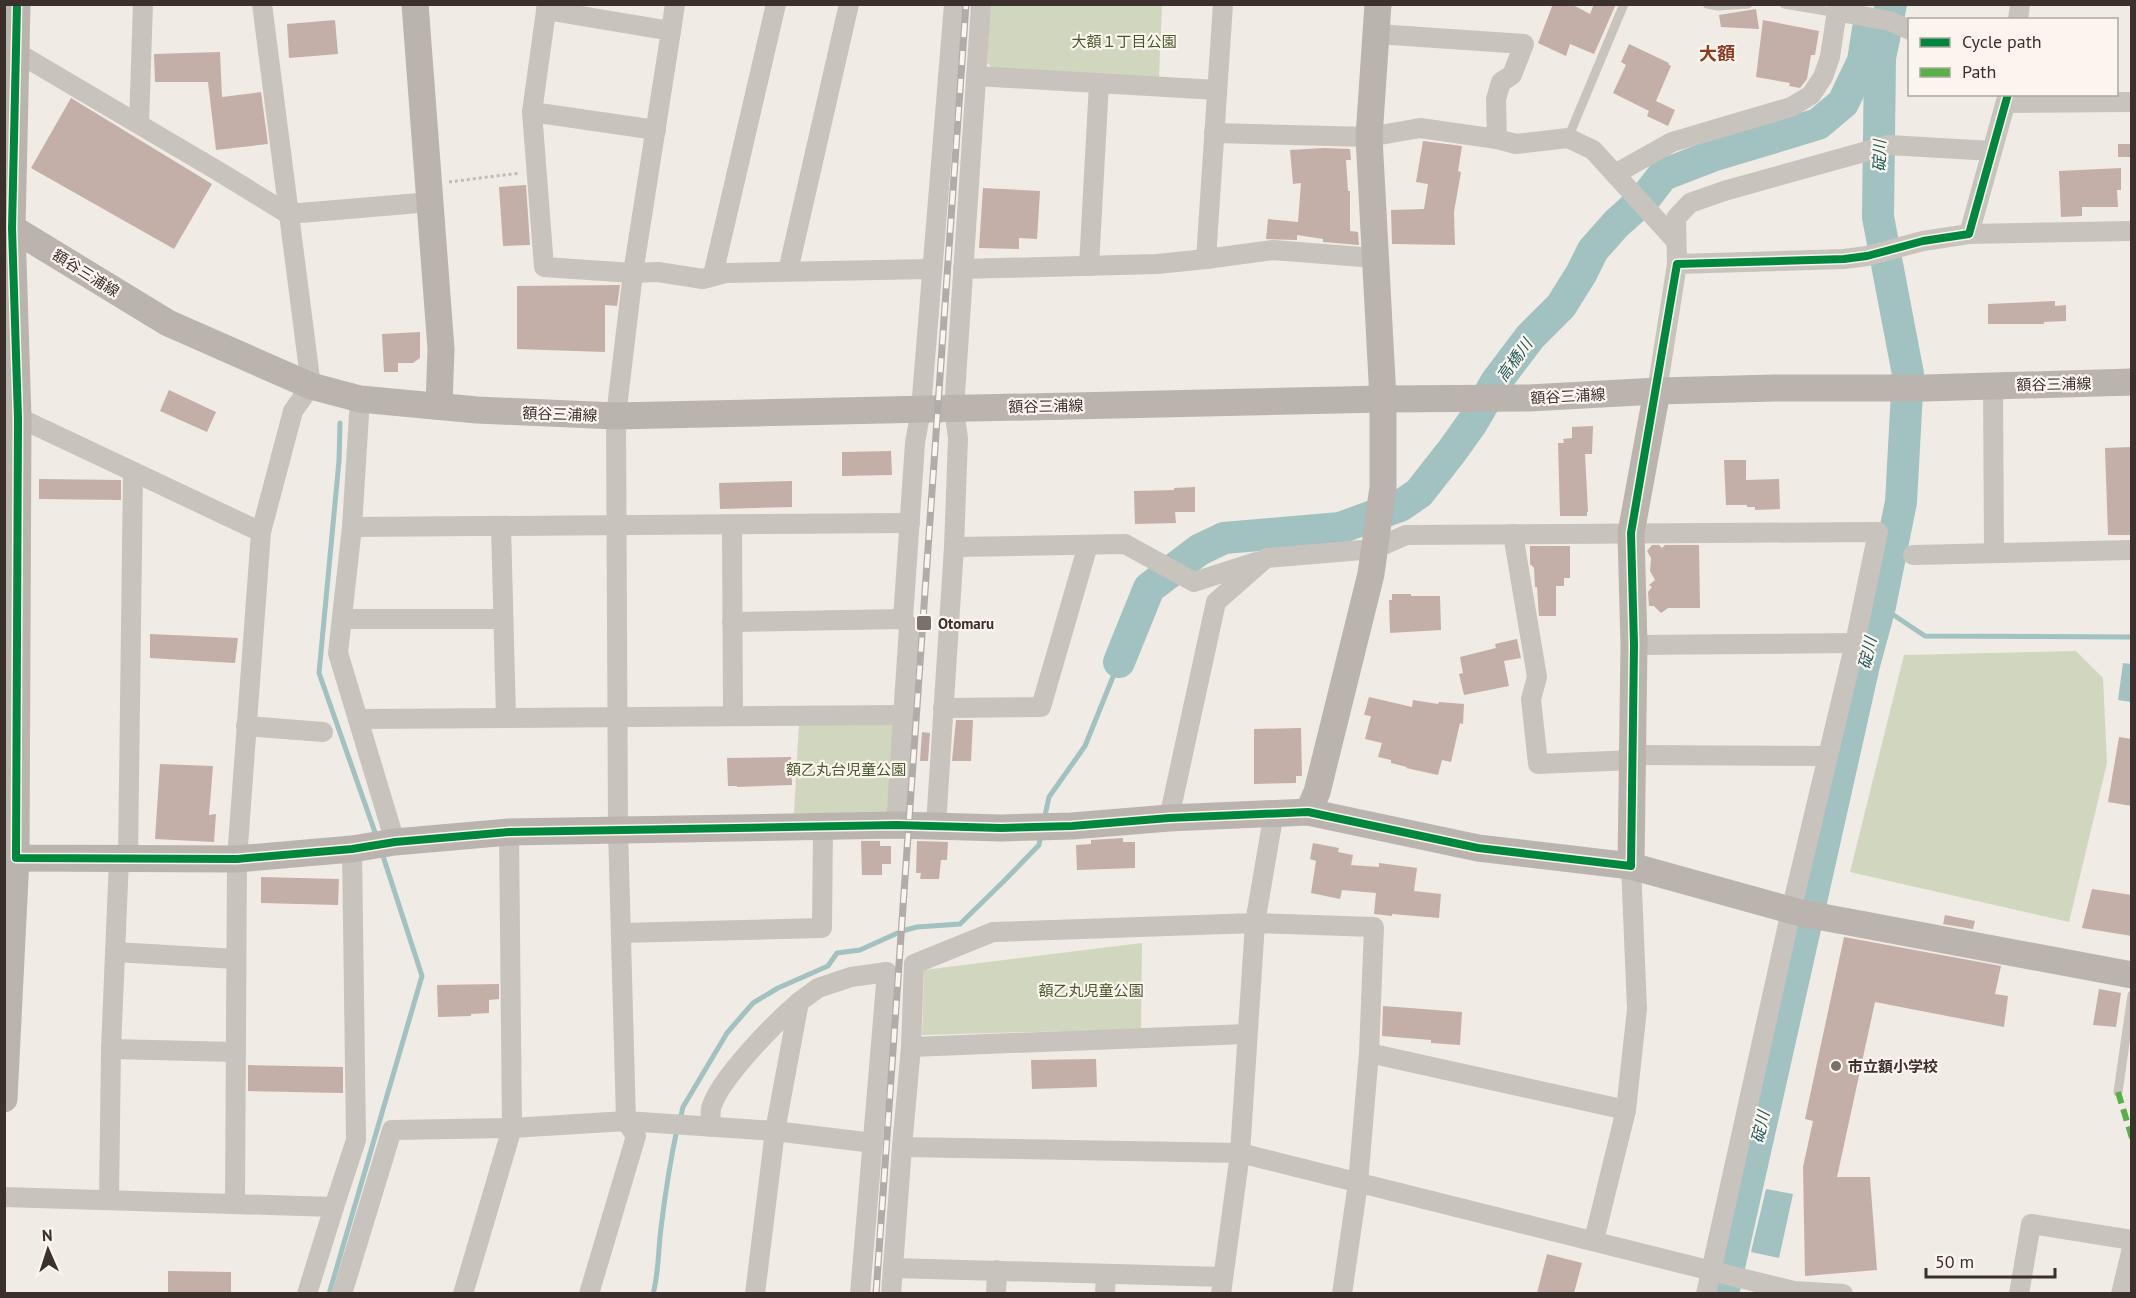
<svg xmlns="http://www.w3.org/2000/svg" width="2136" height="1298" viewBox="0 0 2136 1298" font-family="'PT Sans','Noto Sans JP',sans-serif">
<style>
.green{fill:#d1d6bf}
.water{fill:#a1c2c1}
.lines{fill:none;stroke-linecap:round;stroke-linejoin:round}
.stream{stroke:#a1c2c1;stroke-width:5}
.river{stroke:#a1c2c1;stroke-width:32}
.building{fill:#c3afa7}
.path{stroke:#c2bbb6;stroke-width:3;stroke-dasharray:3 3;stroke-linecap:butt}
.lane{stroke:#c9c3be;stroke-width:9}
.street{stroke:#c9c3be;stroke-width:20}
.secondary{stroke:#bab3ae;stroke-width:27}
.rail-casing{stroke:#b1aca8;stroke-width:7}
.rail{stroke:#fbf5ee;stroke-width:4.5;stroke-dasharray:14;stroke-linecap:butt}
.quiet{stroke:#57b246;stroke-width:6;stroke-dasharray:12 6;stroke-linecap:butt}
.cycleway-casing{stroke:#fbf5ee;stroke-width:11}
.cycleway{stroke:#00873e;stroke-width:8}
.poi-dot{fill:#7a716c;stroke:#fbf5ee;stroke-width:2}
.labels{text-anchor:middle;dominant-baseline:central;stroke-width:4.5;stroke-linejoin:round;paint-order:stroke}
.park-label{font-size:15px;fill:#4a5a2e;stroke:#fbf5ee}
.street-label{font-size:15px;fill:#3b302b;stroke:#fbf5ee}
.poi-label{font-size:15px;font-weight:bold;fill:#3b302b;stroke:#fbf5ee;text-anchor:start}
.water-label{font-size:16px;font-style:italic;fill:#1f5a5e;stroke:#fbf5ee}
.quarter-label{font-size:18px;font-weight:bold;fill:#8c3b22;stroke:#fbf5ee}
</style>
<rect width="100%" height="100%" fill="#f0ebe5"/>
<g class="green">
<path d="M990 5H1162L1159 78 993 68 987 63Z"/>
<path d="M2076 651 2103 678 2107 763 2069 922 1850 872 1904 655Z"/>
<path d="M799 722 897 724 890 817 794 813Z"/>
<path d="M1142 943 1141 1029 922 1035 924 970Z"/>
</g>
<g class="water">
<path d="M2123 663 2131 664V702L2118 700Z"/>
<path d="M1766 1189 1793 1194 1779 1258 1751 1252Z"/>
</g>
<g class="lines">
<g class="stream">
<path d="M340 423 339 461 319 673 377 838"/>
<path d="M1880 606 1925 636 2132 637"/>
<path d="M1044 820 1049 797 1085 746 1119 662"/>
<path d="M680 1120 683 1107 727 1033 753 1003 778 988 828 966 837 953 860 950 902 931 917 927 960 924 1003 882 1039 845 1041 835"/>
<path d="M329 1294 422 976 382 853"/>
<path d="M653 1294C659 1272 658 1250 661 1228 665 1195 670 1162 677 1129"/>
</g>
<g class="river">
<path d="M1119 662 1149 588 1199 550 1224 538 1340 528 1400 506 1419 493 1452 451 1472 423 1496 382 1530 337 1561 306 1581 274 1593 250 1616 224 1646 197 1663 175 1712 156 1818 124 1843 103 1863 61 1868 29"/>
<path d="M1723 1294 1864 665 1880 606 1901 502 1908 374 1878 217 1880 58 1891 4"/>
</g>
</g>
<g class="building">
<path d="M1553 4H1571L1590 14 1594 4H1616L1594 54 1570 44 1566 56 1538 43Z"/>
<path d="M1756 9 1759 29 1721 27 1719 15Z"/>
<path d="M335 20 338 54 289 58 287 24Z"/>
<path d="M1763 20 1819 31 1815 55H1811L1807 79 1800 88 1789 86 1790 83 1756 77Z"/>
<path d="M1629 44 1669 63 1668 64 1671 66 1656 101 1675 110 1668 126 1647 116 1649 111 1613 93 1626 65 1621 62Z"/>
<path d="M220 52 222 97 261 92 268 144 216 150 208 82H155L154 54Z"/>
<path d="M71 98 212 184 174 249 31 168Z"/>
<path d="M1423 141 1462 146 1458 171 1461 172 1454 212 1455 245 1392 244 1391 210 1424 209 1428 184 1416 182Z"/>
<rect x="2118" y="144" width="14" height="13"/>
<path d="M1324 148 1350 149 1351 160H1346L1348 191H1350V231L1358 232 1359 245 1323 242V239L1297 235V240L1266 239 1268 219 1298 222 1301 183 1293 184 1290 150Z"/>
<path d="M2121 168V190H2117L2118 207H2082V216L2061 217 2059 171Z"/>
<path d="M526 185 530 245 503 246 499 187Z"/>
<path d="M983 188 1040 191 1037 239 1019 238V249L979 248Z"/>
<path d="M620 285 617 306 605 305V352L517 349V286Z"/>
<path d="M2055 301V306L2066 305V321L2044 322V324H1988V304Z"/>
<path d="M420 332V358L413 363H398V372H384L382 334Z"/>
<path d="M169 390 216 412 207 432 160 411Z"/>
<path d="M1593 426 1592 454H1585L1588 512H1587V516H1560L1558 443H1564L1563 439 1572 438V427Z"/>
<path d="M2132 447V535H2108L2105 448Z"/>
<path d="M891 451 892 475 842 476V452Z"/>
<path d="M1724 460H1746V480L1779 479 1780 509 1755 510V507H1747V505H1726Z"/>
<path d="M39 479 121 480V500L39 499Z"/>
<path d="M792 481V507L720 509 719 483Z"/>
<path d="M1195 487V512H1175L1176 523 1135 524 1134 491 1174 490V488Z"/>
<path d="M1652 545H1659L1662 548 1665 545H1699L1700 608H1668L1661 613 1654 606H1649L1648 592 1652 587 1649 585 1655 580 1650 571 1651 558 1647 551Z"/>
<path d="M1530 546H1570V578H1564V586H1556V616H1539L1537 587H1535L1534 568 1530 564Z"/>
<path d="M1392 594H1411V596H1440L1441 630 1390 633 1389 600H1392Z"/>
<path d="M150 634 238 638 235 663 150 658Z"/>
<path d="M1517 639 1521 658 1504 661 1509 686 1464 695 1459 674 1463 673 1460 657 1496 648 1495 644Z"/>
<path d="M1369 697 1412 707 1413 700 1438 704 1439 702 1464 704 1463 724 1460 723 1451 762 1442 760 1438 775 1406 768 1407 767 1391 763V760L1378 757 1382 743 1365 739 1371 716 1364 715Z"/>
<path d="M956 720H973L971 761H952Z"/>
<path d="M1301 728 1302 776H1296V783L1254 784V729Z"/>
<path d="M922 732 930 733 928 761H920Z"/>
<path d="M2119 737 2132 739V806L2108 802Z"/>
<path d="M791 757 792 785 737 787V786H728L727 758Z"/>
<path d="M160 764 213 766 209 815 216 814 214 842 155 839Z"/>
<path d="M1123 838V842H1135V868L1077 870 1076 845 1091 844V840Z"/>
<path d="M861 841H880V846H891V864H882V875H862Z"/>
<path d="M917 841 948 842 947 860H941L939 879H920L921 873H916Z"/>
<path d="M1313 843 1339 848 1338 852 1353 855 1351 865 1379 867V863L1417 868 1414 891 1441 894 1439 918 1392 914V916L1374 914 1376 893 1342 890 1340 899 1311 893 1316 861 1310 859Z"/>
<path d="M261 877 339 879 338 905 261 903Z"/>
<path d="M2092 889 2132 895V936L2082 928Z"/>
<path d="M1945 915 1975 921 1973 929 1943 924Z"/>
<path d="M1844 937 2001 966 1995 994 2008 996 2004 1027 1875 1002 1837 1177H1870L1877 1270 1805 1276 1803 1167 1813 1121 1805 1119Z"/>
<path d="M499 984V999L489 1000V1013L471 1014V1016L438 1017 437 985Z"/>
<path d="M2099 989 2121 993 2116 1027 2093 1025Z"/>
<path d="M1383 1006 1462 1012 1460 1045 1431 1043V1040L1382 1036Z"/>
<path d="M1096 1059 1097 1087 1032 1089 1031 1060Z"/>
<path d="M248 1065 343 1067V1093L248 1091Z"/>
<path d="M1547 1254 1582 1263 1574 1293H1537Z"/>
<path d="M168 1271 231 1272V1293H168Z"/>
</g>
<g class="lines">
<path class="path" d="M449 182 520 173"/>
<g class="lane">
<path d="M1707 4 1718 6 1748 4"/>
<path d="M1784 4 1838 13"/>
<path d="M1568 138 1624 4"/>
<path d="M2118 1092 2132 995"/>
</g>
<g class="street">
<path d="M547 4 532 112 544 267 633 273 658 272 703 279 725 273 931 269"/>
<path d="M1223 4 1206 259 1273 250 1375 258"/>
<path d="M546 10 671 31 675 4"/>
<path d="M1846 13 1890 21 1910 30"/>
<path d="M2018 20 2020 4"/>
<path d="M671 31 633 273 616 416 618 829 626 1121 775 1131 799 1002 818 988 851 977 887 972 860 1294"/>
<path d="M6 46 218 171 288 214 431 202"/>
<path d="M976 76 1217 90"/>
<path d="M2006 103 2132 102"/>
<path d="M532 112 656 130"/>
<path d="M139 124 143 4"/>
<path d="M1214 133 1369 137 1420 128 1497 139 1496 99 1501 82 1512 75 1524 44 1377 34"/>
<path d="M1497 139 1516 144 1568 138 1593 150 1676 241"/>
<path d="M1615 174 1672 142 1791 107 1811 95 1823 77 1830 57 1838 4"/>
<path d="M1969 234 2132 231"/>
<path d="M1677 264 1676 218 1690 203 1724 191 1889 145 1992 151"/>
<path d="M1089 266 1099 83"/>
<path d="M963 269 1157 264 1206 259"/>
<path d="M788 271 849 4"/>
<path d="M713 275 776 4"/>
<path d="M1993 386 1994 552"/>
<path d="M1657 391 1677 264 1844 259 1867 256 1923 241 1969 234 2008 94"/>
<path d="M360 399 352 527 338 653 395 842"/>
<path d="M9 413 261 532 237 859 235 1204"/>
<path d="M732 525 733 716"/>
<path d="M501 526 506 718"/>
<path d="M352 527 910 523"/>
<path d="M261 532 293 411 311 386 262 4"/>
<path d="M1513 534 1537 677 1531 699 1538 764 1633 760"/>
<path d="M954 547 1125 544 1194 582 1256 562"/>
<path d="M1913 555 2132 550"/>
<path d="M342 619H503"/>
<path d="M732 622 903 619"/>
<path d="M1634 645 1855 643"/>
<path d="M943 708 1041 707 1088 545"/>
<path d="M358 719 903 715"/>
<path d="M246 726 323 732"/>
<path d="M1633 755 1828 756"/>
<path d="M1274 812 1255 923 993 932 914 964 911 1047 902 1147 1240 1153 1255 923 1374 927 1369 1053 1626 1110"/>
<path d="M1169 818 1216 602 1266 558 1374 549 1406 535 1878 532 1855 643 1791 911 1706 1294"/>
<path d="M896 825 909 627 903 619 915 443 921 409 954 4"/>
<path d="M936 825 954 547 958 438 954 409 981 4"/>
<path d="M128 859 133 472"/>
<path d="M621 933 822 928 823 826"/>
<path d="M115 952 236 959"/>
<path d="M911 1047 1247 1034"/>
<path d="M111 1049 235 1052"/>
<path d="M711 1127C711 1121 710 1114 711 1108 720 1078 775 1023 799 1002"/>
<path d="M4 1197 334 1207 307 1294"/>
<path d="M109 1200 111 1049 119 859"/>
<path d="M334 1207 356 1140 352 849"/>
<path d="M1594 1240 1626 1110 1637 1009 1631 866"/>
<path d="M893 1268 1223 1277"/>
<path d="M342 1294 392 1130 512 1128 509 832"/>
<path d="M463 1294 512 1128 626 1121 636 1136 589 1294"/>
<path d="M755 1294 775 1131 873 1143"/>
<path d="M891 1294 902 1147"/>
<path d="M996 1294 997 1270"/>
<path d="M1105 1294 1106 1274"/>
<path d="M1221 1294 1240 1153 1736 1277 1794 1291 1843 1294"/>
<path d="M1342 1294 1358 1183 1369 1053"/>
<path d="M2019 1294 2031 1224 2132 1240"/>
<path d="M2121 1294 2132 1248"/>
</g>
<g class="secondary">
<path d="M17 4 12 228 18 418 16 858 237 859 352 849 395 842 509 832 896 825 1001 828 1072 826 1169 818 1308 812 1478 848 1631 866 1634 645 1631 533 1657 391"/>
<path d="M415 4 441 349 439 406"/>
<path d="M4 223 168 323 311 386 360 399 477 410 616 416 1383 399 1529 398 1657 391 1775 388H1925L2132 382"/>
<path d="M1308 812 1317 792 1371 574 1383 487V399L1369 137 1378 4"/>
<path d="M4 857 16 858 4 1099"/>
<path d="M1631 866 1801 913 2132 975"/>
</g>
<g class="rail-casing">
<path id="rail" d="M876 1294 966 4"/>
</g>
<use href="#rail" class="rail"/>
<path class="quiet" d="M2118 1092 2132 1138"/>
<g class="cycleway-casing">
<path id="cycleway" d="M17 4 12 228 18 418 16 858 237 859 352 849 395 842 509 832 896 825 1001 828 1072 826 1169 818 1308 812 1478 848 1631 866 1634 645 1631 533 1677 264 1844 259 1867 256 1923 241 1969 234 2008 94"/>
</g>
<use href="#cycleway" class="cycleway"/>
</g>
<g class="poi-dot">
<rect x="916" y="615" width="16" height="16" rx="3"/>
<circle cx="1836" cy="1066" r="6"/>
</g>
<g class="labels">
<g class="park-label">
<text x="1124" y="41">大額１丁目公園</text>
<text x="846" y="769">額乙丸台児童公園</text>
<text x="1091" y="990">額乙丸児童公園</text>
</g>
<g class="street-label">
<text transform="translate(86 273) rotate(32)">額谷三浦線</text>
<text transform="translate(2054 384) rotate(-1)">額谷三浦線</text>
<text transform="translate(1568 396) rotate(-3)">額谷三浦線</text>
<text transform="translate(1046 406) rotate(-1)">額谷三浦線</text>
<text transform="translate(560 414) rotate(2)">額谷三浦線</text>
</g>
<g class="poi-label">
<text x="938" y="623">Otomaru</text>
<text x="1848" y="1066">市立額小学校</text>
</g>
<g class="water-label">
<text transform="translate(1879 156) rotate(-89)">碇川</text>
<text transform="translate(1514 360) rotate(-54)">高橋川</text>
<text transform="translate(1867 653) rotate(-77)">碇川</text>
<text transform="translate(1760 1127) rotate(-77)">碇川</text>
</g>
<g class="quarter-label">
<text x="1717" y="53">大額</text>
</g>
</g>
<rect width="2136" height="1298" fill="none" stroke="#3b302b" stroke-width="12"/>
<rect x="1908" y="18" width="210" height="78" fill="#fbf5ee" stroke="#aea6a0" stroke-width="1.5"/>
<rect x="1920" y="38" width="30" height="9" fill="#00873e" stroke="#aea6a0" stroke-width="1.5"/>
<text x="1962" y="48" font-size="18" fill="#3b302b">Cycle path</text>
<rect x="1920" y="68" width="30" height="9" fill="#57b246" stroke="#aea6a0" stroke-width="1.5"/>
<text x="1962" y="78" font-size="18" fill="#3b302b">Path</text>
<g transform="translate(48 1250) rotate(357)" stroke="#fbf5ee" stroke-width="4.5" paint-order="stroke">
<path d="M0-4.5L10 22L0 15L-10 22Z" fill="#3b302b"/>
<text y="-9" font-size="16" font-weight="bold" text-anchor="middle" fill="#3b302b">N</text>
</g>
<path d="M1926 1268v9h129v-9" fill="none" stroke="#3b302b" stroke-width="3"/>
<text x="1935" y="1268" font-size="18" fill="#3b302b" stroke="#fbf5ee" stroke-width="4.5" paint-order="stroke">50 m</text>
</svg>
